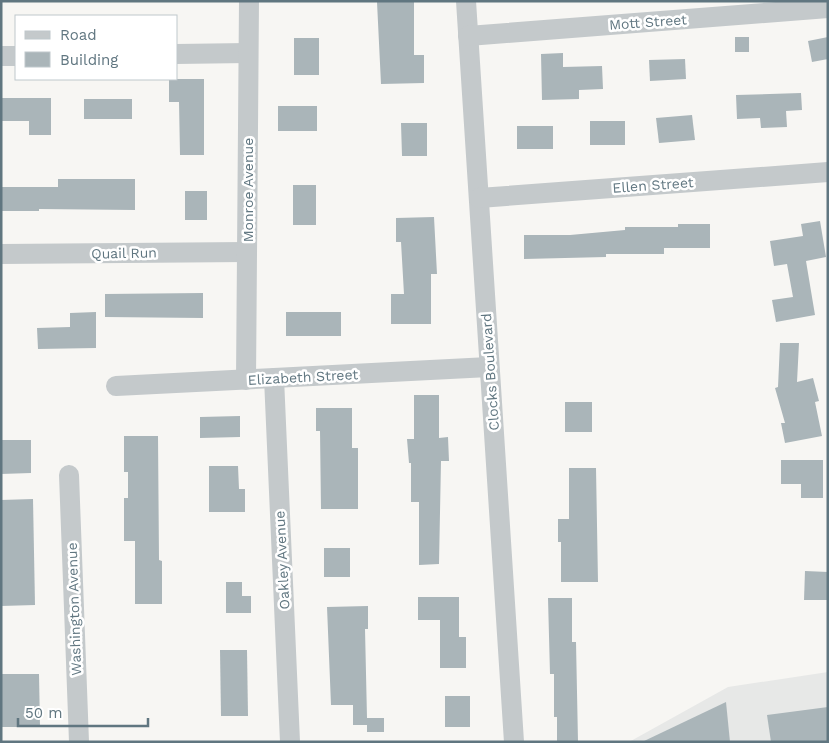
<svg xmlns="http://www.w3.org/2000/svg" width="829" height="743" viewBox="0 0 829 743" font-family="'Work Sans',sans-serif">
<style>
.built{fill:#e7e8e7}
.building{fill:#aab5b9}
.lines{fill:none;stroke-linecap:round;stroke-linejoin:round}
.street{stroke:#c4c9cb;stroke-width:20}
.labels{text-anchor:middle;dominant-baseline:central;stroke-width:5;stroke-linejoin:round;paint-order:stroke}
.street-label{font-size:14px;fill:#607680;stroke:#fff}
</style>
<rect width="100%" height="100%" fill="#f7f6f3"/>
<path class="built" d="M828 672V742H629L728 687Z"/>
<g class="building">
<path d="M377 2H414V55H424V83L381 84Z"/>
<rect x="735" y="37" width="14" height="15"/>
<path d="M828 37V59L812 62 808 41Z"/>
<rect x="294" y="38" width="25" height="37"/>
<path d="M563 53V67L602 66 603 89 579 90V99L542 100 541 54Z"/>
<path d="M685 59 686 79 650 81 649 60Z"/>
<path d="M169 79H204V155H180L179 102H169Z"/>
<path d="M801 93 802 110 786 111 787 127 761 128 760 118 737 119 736 95Z"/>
<path d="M1 98H51V135H29V121H1Z"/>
<rect x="84" y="99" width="48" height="20"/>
<rect x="278" y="106" width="39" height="25"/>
<path d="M692 115 695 140 659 143 656 118Z"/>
<rect x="590" y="121" width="35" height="24"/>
<path d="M401 123H427V156H402Z"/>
<rect x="517" y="126" width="36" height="23"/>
<path d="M58 179H135V210L39 209V211H1V187H58Z"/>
<rect x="293" y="185" width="23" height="40"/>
<rect x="185" y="191" width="22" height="29"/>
<path d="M434 217 437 274H431V324H391V294H404L401 242H396V218Z"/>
<path d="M820 221 826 257 806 261 815 315 776 322 772 300 793 297 787 264 774 266 770 241 803 236 801 224Z"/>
<path d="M678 224H710V248H664V254H606V257L524 259V235H570L625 230V227H678Z"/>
<path d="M203 293V318L105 317V294Z"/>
<path d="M96 312V348L38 349 37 328 70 327V313Z"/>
<rect x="286" y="312" width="55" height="24"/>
<path d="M780 343H799L797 382 813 378 819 401 815 402 822 436 785 443 781 423H785L775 388 778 387Z"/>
<path d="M414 395H439V438L448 437 449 461H441L439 564 419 565V502H411V463H409L407 439H414Z"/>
<rect x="565" y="402" width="27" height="30"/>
<path d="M316 408H352V448H358V509H321L320 431H316Z"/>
<path d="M240 416V437L200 438V417Z"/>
<path d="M124 436H158L159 560 162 561V604H135V541H124V498H128V472H124Z"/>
<path d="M1 440H31V473L1 474Z"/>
<path d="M781 460H823V498H801V484H781Z"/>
<path d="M209 466H238L239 489H245V512H209Z"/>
<path d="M569 468H596L598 582H561V542H558V519H569Z"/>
<path d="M33 499 35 605 1 606V500Z"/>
<rect x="324" y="548" width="26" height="29"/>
<path d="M805 571 828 572V600H804Z"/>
<path d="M226 582H242V596H251V613H226Z"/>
<path d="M418 597H459V637H466V668H440V620H418Z"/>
<path d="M548 598H572V642H576L578 742H557V717H554V674H550Z"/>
<path d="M368 606V629H365L367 718H384V732H367V725H353V705H331L327 607Z"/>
<path d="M220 650H247L248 716H221Z"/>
<path d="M1 674H39L40 727H1Z"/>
<rect x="445" y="696" width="25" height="31"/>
<path d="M726 702 730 742H642Z"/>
<path d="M828 707V742H771L767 715Z"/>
</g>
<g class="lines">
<g class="street">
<path d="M466 1 514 742"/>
<path d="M468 36 828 8"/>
<path d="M176 54 248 53"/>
<path d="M1 56H16"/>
<path d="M479 198 828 172"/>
<path d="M1 254 247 252"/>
<path d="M274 378 290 742"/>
<path d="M246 380 249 1"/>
<path d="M116 386 489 367"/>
<path d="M69 475 79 742"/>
</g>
</g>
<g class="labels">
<g class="street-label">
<text transform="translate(648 22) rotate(-4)">Mott Street</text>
<text transform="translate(653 185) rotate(-4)">Ellen Street</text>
<text transform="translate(248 190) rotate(-90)">Monroe Avenue</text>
<text transform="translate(124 253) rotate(-1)">Quail Run</text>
<text transform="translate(490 372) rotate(-94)">Clocks Boulevard</text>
<text transform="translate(303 377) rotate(-3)">Elizabeth Street</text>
<text transform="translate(282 560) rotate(-93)">Oakley Avenue</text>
<text transform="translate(74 609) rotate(-92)">Washington Avenue</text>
</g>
</g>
<rect width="829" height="743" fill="none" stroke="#607680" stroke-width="5"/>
<rect x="15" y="15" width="162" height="65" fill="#ffffff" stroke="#bfc8cc"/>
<rect x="25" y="31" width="25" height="8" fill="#c4c9cb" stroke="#bfc8cc"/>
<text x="60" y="40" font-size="15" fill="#607680">Road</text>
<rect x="25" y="52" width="25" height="15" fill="#aab5b9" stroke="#bfc8cc"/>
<text x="60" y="65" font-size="15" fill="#607680">Building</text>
<path d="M18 718v8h130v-8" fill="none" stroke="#607680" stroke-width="2.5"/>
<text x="25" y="718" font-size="15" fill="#607680" stroke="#ffffff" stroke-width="4" paint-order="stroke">50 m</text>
</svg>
